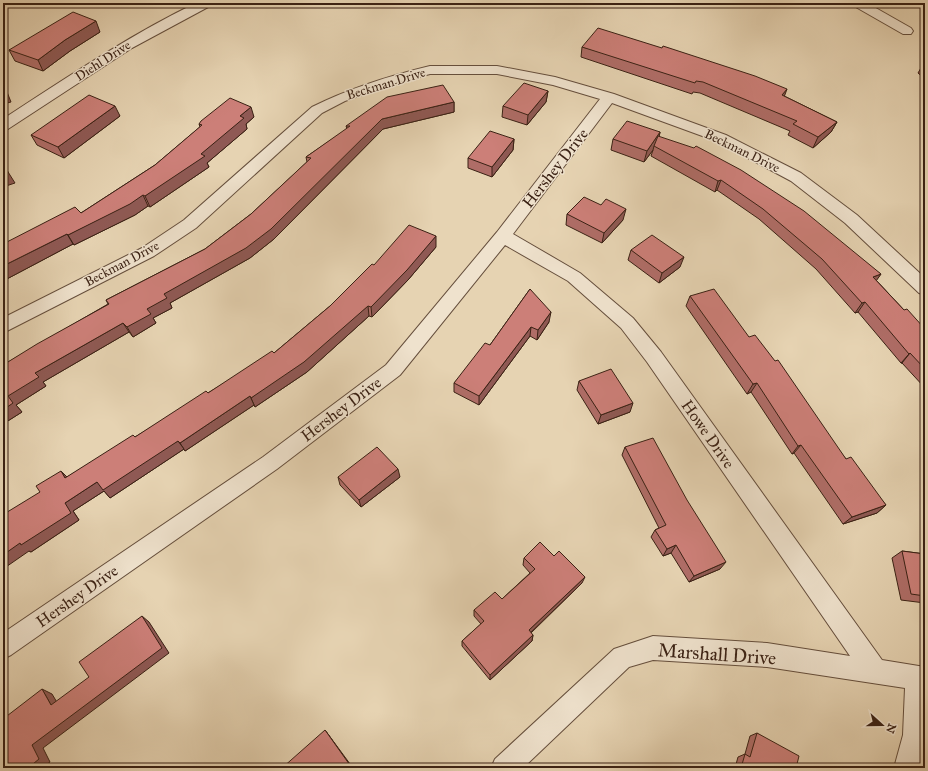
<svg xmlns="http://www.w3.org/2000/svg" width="928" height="771" viewBox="0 0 928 771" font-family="'IM FELL Great Primer',serif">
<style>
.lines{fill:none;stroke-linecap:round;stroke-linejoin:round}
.street-casing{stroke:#654e3c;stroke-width:2}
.street{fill:#efe2cd;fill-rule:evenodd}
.wall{fill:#af6d67;stroke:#3a2114}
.shaded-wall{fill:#8f5954;stroke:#3a2114}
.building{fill:#cc7f78;stroke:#3a2114}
.labels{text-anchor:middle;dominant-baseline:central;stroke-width:3;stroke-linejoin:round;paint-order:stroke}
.far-street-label{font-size:13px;fill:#3a2114;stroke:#efe2cd}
.street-label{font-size:16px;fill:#3a2114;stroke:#efe2cd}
.near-street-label{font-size:19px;fill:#3a2114;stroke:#efe2cd}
</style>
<rect width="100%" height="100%" fill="#e6d3b2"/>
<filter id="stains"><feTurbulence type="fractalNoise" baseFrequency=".005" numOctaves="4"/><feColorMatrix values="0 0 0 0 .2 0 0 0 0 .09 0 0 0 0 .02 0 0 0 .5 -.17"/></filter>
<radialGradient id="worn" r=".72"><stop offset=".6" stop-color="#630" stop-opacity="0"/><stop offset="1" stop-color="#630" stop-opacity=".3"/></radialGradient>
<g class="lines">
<g class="street-casing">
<g id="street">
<path d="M196 3H212L210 6 132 48 8 129 3 131V119C66 78 128 36 196 3Z"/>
<path d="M852 3H867L911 28 913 31 911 34H903L854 6Z"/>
<path d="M430 66H497L555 77 614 94 726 135 801 173 857 215 925 278V295L919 293 845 223 791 181 716 141 612 103 513 234 580 273 633 318 661 352 882 660 925 667V749L920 768H894L903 735 905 688 767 667 653 660 629 667 523 768H491L495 759 614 649 653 636 767 643 850 656 647 362 621 328 568 281 505 245 400 375 277 469 11 655 3 659V633L263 457 386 365 497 232 600 99 553 85 497 74H430L392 84 345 101 322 113 196 228 154 256 3 333V318L142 248 184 220 312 107C350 88 389 76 430 66Z"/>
</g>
</g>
<use href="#street" class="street"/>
</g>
<g class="wall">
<path d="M100 32 70 51 43 71 15 61 9 50Z"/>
<path d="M582 47 784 96 837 122 831 132 813 148 788 135 790 131 700 93 693 92 692 94 581 57Z"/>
<path d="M925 61V79L918 73Z"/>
<path d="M548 91 546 102 527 125 502 117 503 106Z"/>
<path d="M454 102V112L383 129 274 239 250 258 170 303 172 308 153 318 156 323 133 337 129 332 43 382 46 386 16 405 22 412 3 424V365L108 304 106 300 205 249 251 214 307 162 306 157 347 129 346 126Z"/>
<path d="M120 116 64 158 37 145 31 135Z"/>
<path d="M254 117 246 124 247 129 207 163 209 167 150 207 148 206 135 215 74 245 73 244 3 281 81 213 155 165 200 127 199 124Z"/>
<path d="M660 132 659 137 881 274 876 280 904 310 925 329V388L902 363H901L858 312 855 313 816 269 759 219 717 190 715 192 651 156 653 150 644 162 611 150 613 139Z"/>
<path d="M514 139 513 150 492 177 468 168V158Z"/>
<path d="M567 214 623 220 602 243 566 225Z"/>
<path d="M436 247 408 280 372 317 369 316 307 372 255 407 254 405 185 451 184 449 110 498 104 491 73 511 79 520 31 552 29 551 40 492 61 471 67 477 135 437 274 353 330 306 374 265Z"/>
<path d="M631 250 680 267 659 283 628 260Z"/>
<path d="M530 289 549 322 537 340 530 336 479 405 454 392V383L490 345Z"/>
<path d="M690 296 749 337 846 459 886 505 877 513 843 524 794 453 792 454 751 392 747 394 686 306Z"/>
<path d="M579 381 630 412 598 424 577 390Z"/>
<path d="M625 447 720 569 689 582 671 553 663 556 651 537 655 530 659 528 622 455Z"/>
<path d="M338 477H400L361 507 340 485Z"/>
<path d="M902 551 925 554V603L901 600 892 558Z"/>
<path d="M524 558 582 583 531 633 533 635 532 641 490 680 462 646V641L481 624 474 616V610L502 599 530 573 523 565Z"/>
<path d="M757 733 796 768H735L738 757 745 754 750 736Z"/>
</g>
<g class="shaded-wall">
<path d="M96 21 100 32 70 51 43 71 38 60 65 40Z"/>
<path d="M3 82 11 102 3 104Z"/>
<path d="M787 89 783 100 782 95Z"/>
<path d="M548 91 546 102 527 125 528 115Z"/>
<path d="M454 102V112L383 129 274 239 250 258 170 303 172 308 153 318 156 323 133 337 127 327 164 294 382 119Z"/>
<path d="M115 106 120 116 64 158 58 147Z"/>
<path d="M251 107 254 117 246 124 247 129 207 163 209 167 150 207 145 196 201 154 240 116Z"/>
<path d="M837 122 831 132 813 148 818 137Z"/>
<path d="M660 132 658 143 654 146 653 150 644 162 647 151Z"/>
<path d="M514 139 513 150 492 177V167Z"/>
<path d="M3 164 15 183 3 187Z"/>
<path d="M721 180 717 190 715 192 718 181Z"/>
<path d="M143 195 148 206 135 215 74 245 68 235Z"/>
<path d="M626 209 623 220 602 243 604 233Z"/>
<path d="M67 234 73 244 3 281V266Z"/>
<path d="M436 236V247L408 280 372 317 371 307Z"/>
<path d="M684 257 680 267 659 283 662 273Z"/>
<path d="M881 274 874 284 873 277Z"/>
<path d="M865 302 858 312 855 313 862 303Z"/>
<path d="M368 306 369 316 307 372 255 407 251 398Z"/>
<path d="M551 312 549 322 537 340 538 330Z"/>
<path d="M123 323 129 332 43 382 46 386 16 405 22 412 3 424V410L8 396 35 373Z"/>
<path d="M531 327 530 336 479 405V396Z"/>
<path d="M910 353 902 363H901L909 354Z"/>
<path d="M757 383 751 392 747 394 753 384Z"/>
<path d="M250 396 254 405 185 451 180 443Z"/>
<path d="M633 403 630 412 598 424 601 415Z"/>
<path d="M178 441 184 449 110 498 104 491 73 511 79 520 31 552 29 551 3 569V555L65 503 97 482Z"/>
<path d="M801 445 794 453 792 454 798 446Z"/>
<path d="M398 469 400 477 361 507 359 500Z"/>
<path d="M61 471 69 479 65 478Z"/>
<path d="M886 505 877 513 843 524 852 517Z"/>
<path d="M676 545 671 553 663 556 667 549Z"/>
<path d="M726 562 720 569 689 582 694 576Z"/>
<path d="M585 577 582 583 527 636 529 630Z"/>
<path d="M142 616 149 622 169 653 43 748 50 762 42 768H28L32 745Z"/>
<path d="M533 635 532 641 490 680V675Z"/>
<path d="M42 689 52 694 61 709 51 705Z"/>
<path d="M325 730 328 734 353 768H352Z"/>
</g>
<g class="building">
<path d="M73 12 96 21 65 40 38 60 9 50Z"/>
<path d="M598 28 662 48 663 46 755 76 787 89 782 95 837 122 818 137 793 124 797 121 703 82 696 81 695 83 582 47Z"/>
<path d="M524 83 548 91 528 115 503 106Z"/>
<path d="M443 85 454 102 382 119 271 229 246 248 164 294 167 298 147 309 151 314 127 327 123 323 35 373 39 377 8 396 13 403 3 410V365L37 344 109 304 106 300 205 249 251 214 311 158 306 157 350 126H346L387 97Z"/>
<path d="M89 95 115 106 58 147 31 135Z"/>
<path d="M230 98 251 107 240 116 244 118 201 154 205 156 145 196 143 195 130 204 68 235 67 234 3 266V244L75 207 81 213 155 165 202 125 199 124 201 121Z"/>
<path d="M627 121 660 132 647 151 613 139Z"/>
<path d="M490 131 514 139 492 167 468 158Z"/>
<path d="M658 136 694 148 696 146 741 170 804 211 881 274 873 277 904 310 907 309 925 329V369L910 353 909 354 865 302 862 303 822 259 763 209 721 180 718 181 654 146Z"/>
<path d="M3 164 8 172 3 174Z"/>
<path d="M584 197 601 205 606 199 626 209 604 233 567 214Z"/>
<path d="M409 225 436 236 407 270 371 307 368 306 304 362 251 398 250 396 180 443 178 441 103 490 97 482 65 503 71 513 21 545 20 543 3 555V518L5 517 4 514 40 492 36 486 61 471 65 478 133 435 135 437 206 391 208 393 272 351 274 353 330 306 372 264 374 265Z"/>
<path d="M652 235 684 257 662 273 631 250Z"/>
<path d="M530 289 551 312 538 330 531 327 479 396 454 383 485 343 490 345Z"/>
<path d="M714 289 749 337 755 335 775 361 778 360 846 459 851 457 886 505 852 517 801 445 798 446 757 383 753 384 690 296Z"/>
<path d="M611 369 633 403 601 415 579 381Z"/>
<path d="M653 438 687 500 726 562 694 576 676 545 667 549 655 530 666 525 625 447Z"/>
<path d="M377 447 398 469 359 500 338 477Z"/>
<path d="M540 542 554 556 559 551 585 577 529 630 533 635 490 675 462 641 484 621 474 610 495 592 502 599 535 569 524 558Z"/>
<path d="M902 551 925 554V596L911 594Z"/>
<path d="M142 616 162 648 32 745 39 759 28 768H7L3 759V719L42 689 51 705 89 677 79 662Z"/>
<path d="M325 730 352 768H282Z"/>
<path d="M757 733 799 756 796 768H741L745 754 750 757Z"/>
</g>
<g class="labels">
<g class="far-street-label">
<text transform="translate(103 61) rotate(-33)">Diehl Drive</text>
<text transform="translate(386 84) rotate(-17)">Beckman Drive</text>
<text transform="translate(742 151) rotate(26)">Beckman Drive</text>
<text transform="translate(122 264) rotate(-28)">Beckman Drive</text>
</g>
<g class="street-label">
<text transform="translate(555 168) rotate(-52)">Hershey Drive</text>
<text transform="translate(341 409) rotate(-37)">Hershey Drive</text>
<text transform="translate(708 434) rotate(55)">Howe Drive</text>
<text transform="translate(77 596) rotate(-35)">Hershey Drive</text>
</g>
<g class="near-street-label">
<text transform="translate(717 654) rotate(4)">Marshall Drive</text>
</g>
</g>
<rect width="928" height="771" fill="none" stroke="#e6d3b2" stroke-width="16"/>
<rect x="4" y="4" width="920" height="763" fill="none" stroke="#3a2114" stroke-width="2"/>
<rect x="8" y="8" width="912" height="755" fill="none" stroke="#3a2114"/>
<g transform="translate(882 725) rotate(111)" stroke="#efe2cd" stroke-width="3" paint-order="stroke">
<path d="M0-3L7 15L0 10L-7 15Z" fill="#3a2114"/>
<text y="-6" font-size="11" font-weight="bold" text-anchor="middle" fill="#3a2114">N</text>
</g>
<rect width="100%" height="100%" filter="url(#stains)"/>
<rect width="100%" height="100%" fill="url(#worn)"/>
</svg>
